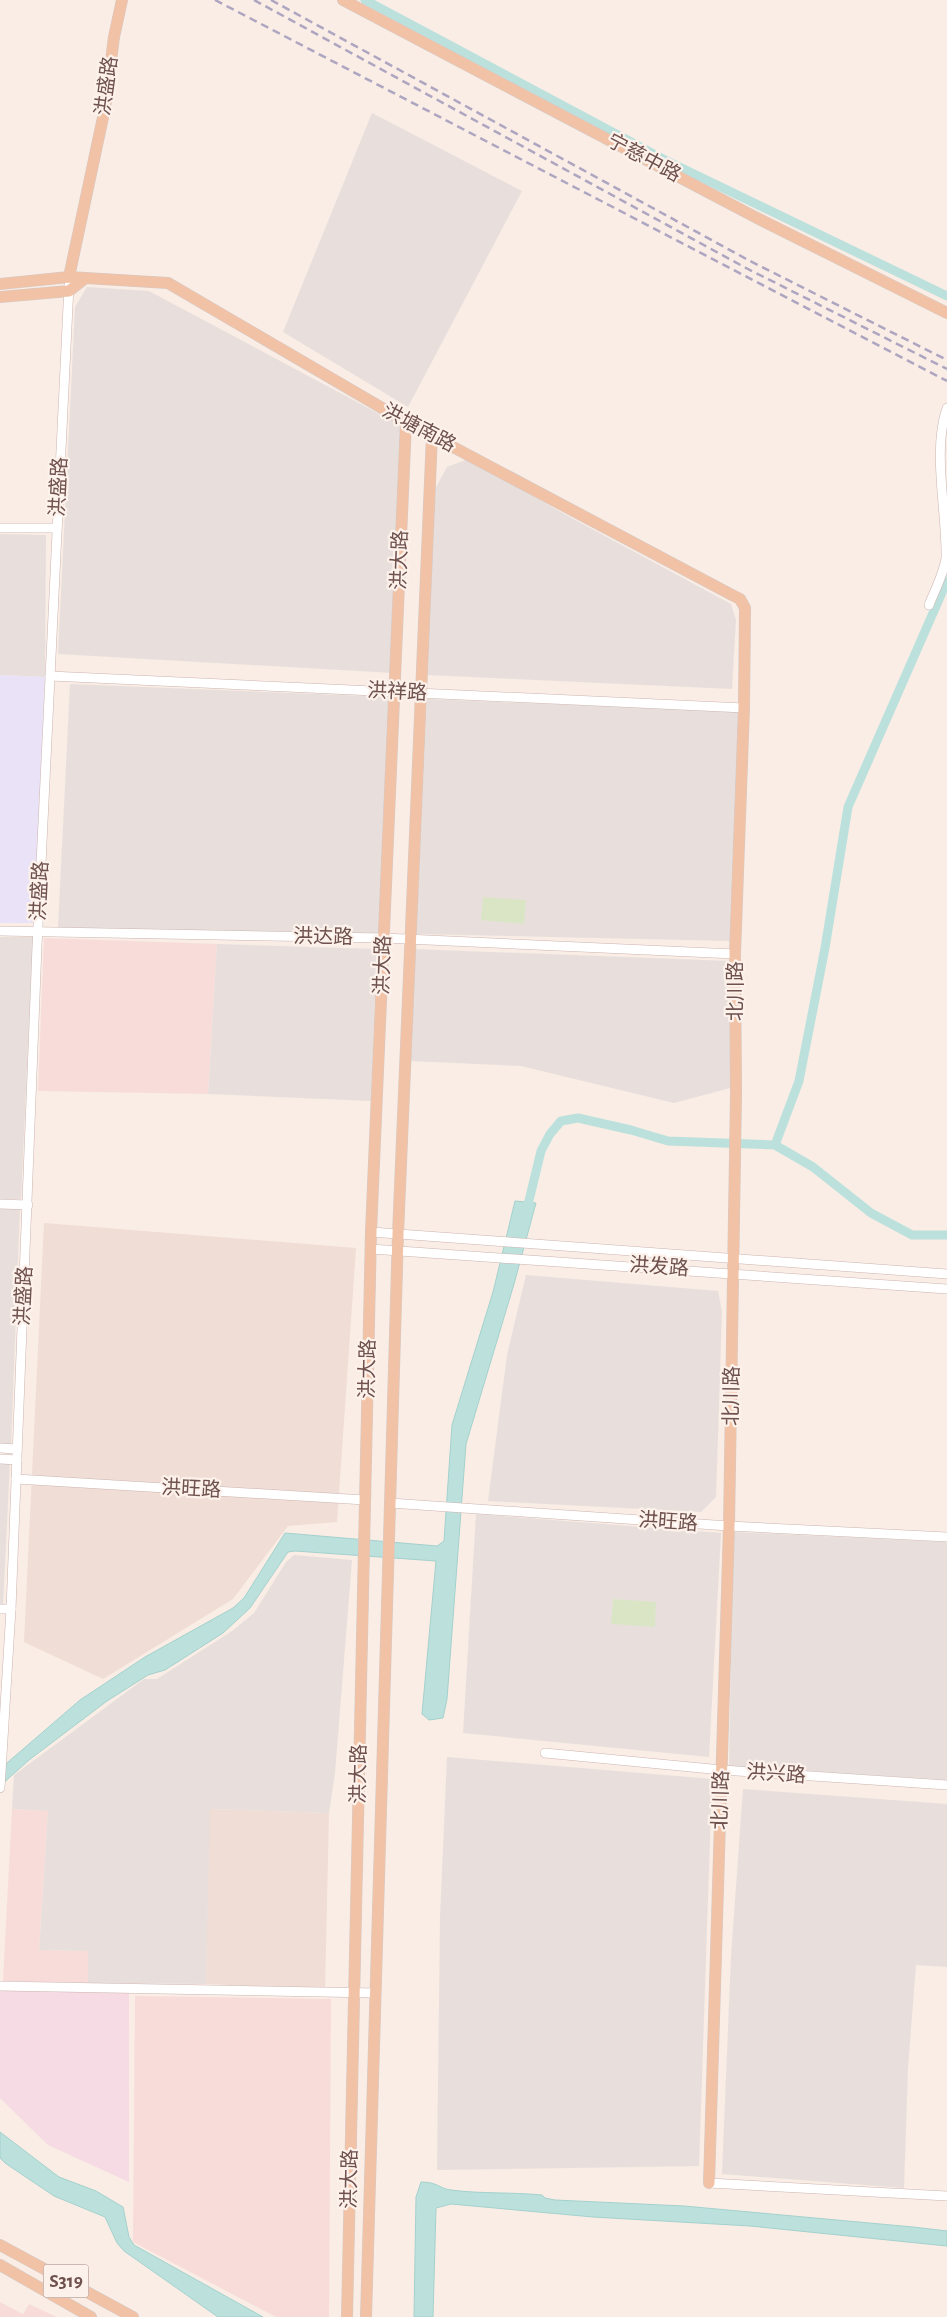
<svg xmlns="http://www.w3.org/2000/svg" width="947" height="2317" viewBox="0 0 947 2317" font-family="'Alegreya Sans','Noto Sans SC',sans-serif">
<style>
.residential{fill:#f0ddd5}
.commercial{fill:#f8dcda}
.industrial{fill:#e8dfdc}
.education{fill:#eae2f6}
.medical{fill:#f6dae4}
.pitch{fill:#dae5c6}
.water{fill:#bce1dd;stroke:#a4d1cd}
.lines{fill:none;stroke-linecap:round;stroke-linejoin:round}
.canal{stroke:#bce1dd;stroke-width:9}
.minor-casing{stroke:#ccb5b0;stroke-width:10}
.major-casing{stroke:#d4cbca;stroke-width:12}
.minor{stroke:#fff;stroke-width:9}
.major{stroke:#f1c2a5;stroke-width:11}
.rail{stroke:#aea5c1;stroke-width:2.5;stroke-dasharray:8 5;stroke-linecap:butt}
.labels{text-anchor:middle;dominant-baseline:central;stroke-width:4.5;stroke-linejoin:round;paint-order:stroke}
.shield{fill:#fdf2eb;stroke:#9a817d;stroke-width:1}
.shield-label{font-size:19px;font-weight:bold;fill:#6f514e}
.street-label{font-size:20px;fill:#6f514e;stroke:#fdf2eb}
</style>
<rect width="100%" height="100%" fill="#f9ede5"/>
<g class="residential">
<path d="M44 1223 356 1248 337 1522 288 1526 233 1599 103 1679 24 1642Z"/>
<path d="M209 1809 329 1813 325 1989 206 1984Z"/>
</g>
<g class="commercial">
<path d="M44 938 217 944 208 1094 38 1091Z"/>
<path d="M12 1809 48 1811 39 1950 88 1951V1983L3 1981Z"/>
<path d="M135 1996 331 1999 329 2317H276L133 2242Z"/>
<path d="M0 2302 23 2314 29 2304 57 2317H0Z"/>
</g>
<g class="industrial">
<path d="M372 113 522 191 408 407 283 332Z"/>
<path d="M87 287 149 291 402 426 393 673 58 654 75 307Z"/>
<path d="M468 459 568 516 731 604 736 620 732 689 426 675 435 489 447 467Z"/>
<path d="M0 534 46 535 45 677 0 675Z"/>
<path d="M70 684 392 697 381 934 58 928Z"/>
<path d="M427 699 740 712 732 941 416 934Z"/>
<path d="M0 937H33L21 1199H0Z"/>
<path d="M217 944 377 949 371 1101 208 1094Z"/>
<path d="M414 949 730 961V1088L674 1103 521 1066 410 1061Z"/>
<path d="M0 1208H20L11 1447 0 1446Z"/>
<path d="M526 1275 718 1291 722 1312 716 1497 701 1512 488 1501 507 1355Z"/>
<path d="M0 1462H10L3 1606H0Z"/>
<path d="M476 1514 721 1533 709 1757 463 1733Z"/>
<path d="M733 1532 947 1542V1780L729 1766Z"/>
<path d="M294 1555 352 1560 335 1773 329 1813 210 1809 206 1984 88 1983V1951L39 1950 48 1811 12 1809 14 1775 144 1679H157L232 1631 254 1613 286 1562Z"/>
<path d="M447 1757 712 1779 699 2166 437 2170 440 1917Z"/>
<path d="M743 1789 947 1804V1967L916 1965 908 2068 904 2188 722 2174 731 1956Z"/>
</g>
<path class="education" d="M0 675 45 677 35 923H0Z"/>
<path class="medical" d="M0 1990 129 1992V2182L48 2145 0 2098Z"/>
<g class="pitch">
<path d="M483 897 526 900 524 924 481 920Z"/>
<path d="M613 1599 656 1602 655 1627 611 1624Z"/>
</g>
<g class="water">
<path d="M515 1201 536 1203 514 1284 466 1444 447 1699 443 1718 429 1720 422 1714 436 1561 295 1551 288 1552 250 1608 223 1633 165 1670 148 1675 107 1701 29 1760 0 1786V1769L80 1700 145 1657 233 1608 244 1598 285 1533 437 1546 444 1541 452 1425 493 1292Z"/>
<path d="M0 2132 59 2177 96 2191 123 2207 129 2237 134 2245 263 2317H218L124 2251 117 2243 105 2217 54 2196 5 2163 0 2158Z"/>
<path d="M421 2182C438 2182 440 2189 451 2190 481 2194 512 2192 542 2195L545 2198 555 2200 684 2206 913 2227 947 2231V2246L750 2226 593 2217 451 2204 436 2208 433 2317H414L416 2197Z"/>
</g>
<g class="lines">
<g class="canal">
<path d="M365 0 663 159 947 296"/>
<path d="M775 1145 799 1081 825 948 848 807 947 581"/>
<path d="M526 1213 541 1151 550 1134 561 1121 578 1118 631 1130 668 1141 775 1145 813 1167 871 1213 912 1235H947"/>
</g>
<g class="minor-casing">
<g id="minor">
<path d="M0 528H57"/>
<path d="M929 605C935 590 944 573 946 558 947 511 932 451 947 408"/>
<path d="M50 676 744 708"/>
<path d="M0 931 384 938 735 954"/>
<path d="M0 1204 28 1205"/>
<path d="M371 1232 947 1274"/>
<path d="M371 1249 947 1289"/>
<path d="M0 1448 17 1449"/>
<path d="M0 1459 17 1460"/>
<path d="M16 1479 365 1500"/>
<path d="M390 1503 729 1526 947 1537"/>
<path d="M0 1609H11"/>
<path d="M545 1753 722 1770 947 1785"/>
<path d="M0 1788 11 1609 37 946 69 285"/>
<path d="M0 1986 376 1993"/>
<path d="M709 2183 947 2196"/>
</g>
</g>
<g class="major-casing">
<g id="major">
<path d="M343 0 755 217 947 313"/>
<path d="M69 277 105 108 114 37 122 0"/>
<path d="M0 284 69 277 168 283 406 422 732 595 740 599 745 608 744 708 735 954 736 1093 729 1526 709 2183"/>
<path d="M0 297 69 291 84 279"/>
<path d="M0 2245 133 2317"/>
<path d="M0 2265 91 2317"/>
<path d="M347 2317 371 1232 406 422"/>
<path d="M366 2317 398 1234 432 435"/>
</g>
</g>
<use href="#minor" class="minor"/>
<use href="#major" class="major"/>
<g class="rail">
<path d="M215 0 947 381"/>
<path d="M254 0 746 268 947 369"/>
<path d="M271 0 750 261 947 360"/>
</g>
</g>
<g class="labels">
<rect class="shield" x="43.5" y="2264.5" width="45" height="33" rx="4"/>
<g class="shield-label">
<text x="66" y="2281">S319</text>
</g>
<g class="street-label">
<text transform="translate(107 86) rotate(-82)">洪盛路</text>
<text transform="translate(644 158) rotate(28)">宁慈中路</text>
<text transform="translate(419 428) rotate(28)">洪塘南路</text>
<text transform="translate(59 487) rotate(-87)">洪盛路</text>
<text transform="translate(400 560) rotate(-88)">洪大路</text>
<text transform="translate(397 692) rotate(3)">洪祥路</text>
<text transform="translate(40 891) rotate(-87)">洪盛路</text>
<text transform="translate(323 937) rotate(1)">洪达路</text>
<text transform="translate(383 965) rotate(-88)">洪大路</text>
<text transform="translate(736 991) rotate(-90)">北川路</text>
<text transform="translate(659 1267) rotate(4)">洪发路</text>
<text transform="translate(24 1296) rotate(-87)">洪盛路</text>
<text transform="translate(368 1369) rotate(-89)">洪大路</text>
<text transform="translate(732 1396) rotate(-89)">北川路</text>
<text transform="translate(191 1489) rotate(3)">洪旺路</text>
<text transform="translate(668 1522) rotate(4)">洪旺路</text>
<text transform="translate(359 1774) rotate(-89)">洪大路</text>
<text transform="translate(776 1774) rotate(4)">洪兴路</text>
<text transform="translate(721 1800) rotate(-88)">北川路</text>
<text transform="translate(350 2179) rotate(-89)">洪大路</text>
</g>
</g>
</svg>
